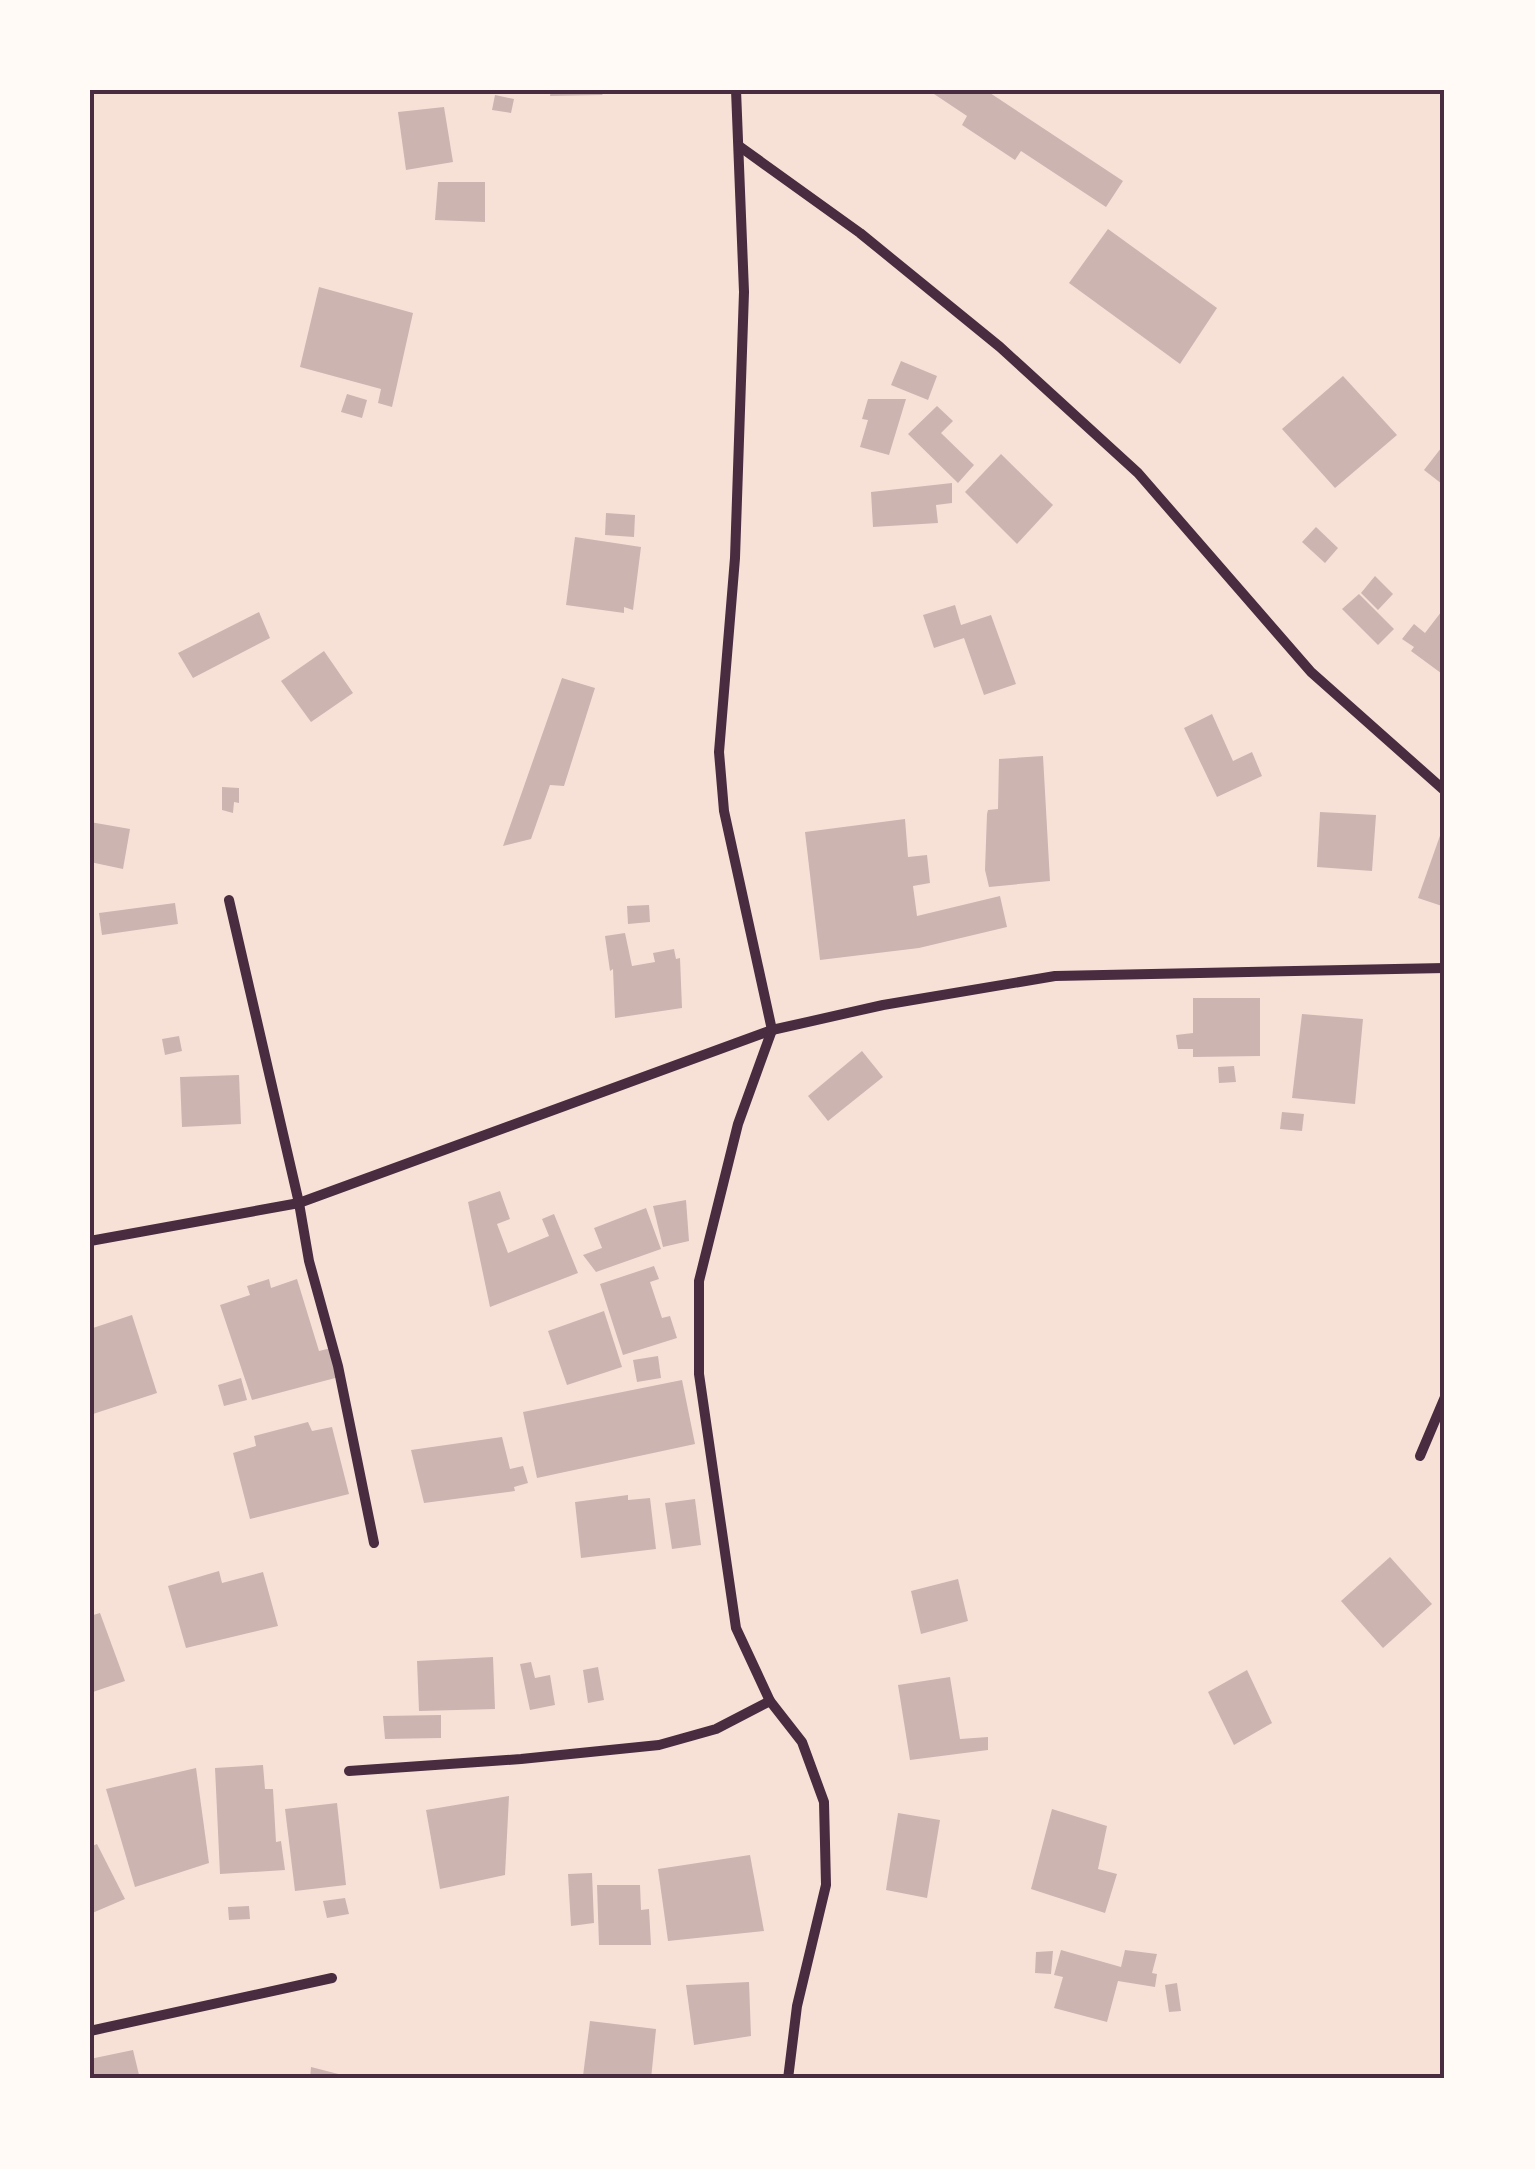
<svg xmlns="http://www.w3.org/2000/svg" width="1535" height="2169" viewBox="0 0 1535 2169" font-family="Karla,sans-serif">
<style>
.building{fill:#ccb4b1}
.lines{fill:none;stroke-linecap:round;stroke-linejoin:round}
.minor{stroke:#4a2c40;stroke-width:10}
.neatline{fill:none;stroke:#4a2c40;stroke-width:4}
</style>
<rect width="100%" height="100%" fill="#f7e1d7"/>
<g class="building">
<path d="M551 90H606L602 95 550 96Z"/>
<path d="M928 90H992L990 93 1123 181 1106 207 1021 151 1015 160 962 125 967 116Z"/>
<path d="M495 95 514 99 511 113 492 110Z"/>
<path d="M444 107 453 162 406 170 398 112Z"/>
<path d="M438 182H485V222L435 220Z"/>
<path d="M1108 229 1217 308 1180 364 1069 283Z"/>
<path d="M319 287 413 313 392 407 378 403 381 389 300 367Z"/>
<path d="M901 361 937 376 928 400 891 385Z"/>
<path d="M1343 376 1397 435 1335 488 1282 429Z"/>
<path d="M347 394 367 400 362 418 341 412Z"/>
<path d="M868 399H906L889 455 860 447 868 420 862 419Z"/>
<path d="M937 406 953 421 941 433 974 465 958 483 908 434Z"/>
<path d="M1445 443V481L1442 484 1424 470Z"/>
<path d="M1001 454 1053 505 1017 544 965 492Z"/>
<path d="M952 483V503L936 505 938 523 873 527 871 492Z"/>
<path d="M606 513 635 515 634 537 605 535Z"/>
<path d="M1316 527 1338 548 1325 563 1302 542Z"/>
<path d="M575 537 641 547 633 610 624 607V613L566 605Z"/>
<path d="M1375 576 1393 594 1378 610 1361 593Z"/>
<path d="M1359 594 1394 629 1378 645 1342 609Z"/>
<path d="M955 605 961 625 991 615 1016 684 984 695 964 638 934 648 923 615Z"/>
<path d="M1445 607V676L1411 651 1414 647 1402 639 1414 624 1425 633Z"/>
<path d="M259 612 270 638 193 678 178 653Z"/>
<path d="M324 651 353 693 311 722 281 681Z"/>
<path d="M562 678 595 688 564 786 550 785 531 839 503 846Z"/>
<path d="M1212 714 1233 761 1252 752 1262 776 1217 797 1184 728Z"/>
<path d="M1043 756 1050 881 989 887 985 870 987 814 988 810 998 809 999 759Z"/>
<path d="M222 787 239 788V803L234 802 233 813 222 810Z"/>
<path d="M1320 812 1376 815 1372 871 1317 867Z"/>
<path d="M905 819 908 857 927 855 930 883 913 886 917 916 1000 896 1007 927 919 948 820 960 805 832Z"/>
<path d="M90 822 130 829 123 869 90 862Z"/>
<path d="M1442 830 1445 831V907L1418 898Z"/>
<path d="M175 903 178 924 102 935 99 913Z"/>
<path d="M649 905 650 922 628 924 627 906Z"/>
<path d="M625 933 632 966 655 962 653 953 674 949 676 959 680 958 682 1008 615 1018 613 969 610 971 605 936Z"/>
<path d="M1193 998H1260V1056L1193 1057V1049H1178L1176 1035 1193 1033Z"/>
<path d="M1302 1014 1363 1019 1355 1104 1292 1098Z"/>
<path d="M179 1036 182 1051 165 1055 162 1039Z"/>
<path d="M862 1051 883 1077 828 1121 808 1096Z"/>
<path d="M1234 1066 1236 1082 1219 1083 1218 1067Z"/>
<path d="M239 1075 241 1124 182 1127 180 1077Z"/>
<path d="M1282 1112 1304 1114 1302 1131 1280 1129Z"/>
<path d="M500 1191 510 1219 497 1224 508 1253 549 1236 542 1219 554 1214 578 1273 490 1307 468 1202Z"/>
<path d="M686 1200 689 1241 663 1247 653 1206Z"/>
<path d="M646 1208 661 1249 596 1272 583 1255 602 1248 594 1228Z"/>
<path d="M654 1266 659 1279 650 1282 662 1318 670 1316 677 1338 623 1355 600 1284Z"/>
<path d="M269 1279 271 1288 297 1279 319 1351 331 1348 339 1377 252 1400 220 1305 250 1295 247 1286Z"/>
<path d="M604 1311 622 1367 567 1385 548 1331Z"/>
<path d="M132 1315 157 1393 90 1415V1329Z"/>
<path d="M658 1356 661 1378 637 1382 633 1360Z"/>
<path d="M241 1378 247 1400 224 1406 218 1385Z"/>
<path d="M682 1380 695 1444 537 1478 523 1412Z"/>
<path d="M308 1422 312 1431 332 1427 349 1494 250 1519 233 1453 256 1446 254 1436Z"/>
<path d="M502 1437 510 1469 523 1466 528 1483 514 1487 515 1491 424 1503 411 1450Z"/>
<path d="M628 1495V1500L650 1498 656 1549 581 1558 575 1502Z"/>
<path d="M695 1499 701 1545 672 1549 665 1503Z"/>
<path d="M1390 1557 1432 1604 1383 1648 1341 1601Z"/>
<path d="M219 1571 222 1583 263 1572 278 1626 186 1648 168 1586Z"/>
<path d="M958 1579 968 1621 921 1634 911 1591Z"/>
<path d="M100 1613 125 1681 90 1693V1616Z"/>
<path d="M493 1657 495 1709 419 1711 417 1661Z"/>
<path d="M531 1662 535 1678 550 1675 555 1705 530 1710 520 1664Z"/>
<path d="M598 1667 604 1700 588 1703 583 1670Z"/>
<path d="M1247 1670 1272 1723 1234 1745 1208 1692Z"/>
<path d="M950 1677 960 1739 988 1737V1750L910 1760 898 1685Z"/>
<path d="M441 1715V1738L385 1739 383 1716Z"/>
<path d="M263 1765 265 1789H273L276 1842 281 1841 285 1870 220 1874 215 1768Z"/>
<path d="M196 1768 209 1863 135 1887 106 1789Z"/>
<path d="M509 1796 505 1875 440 1889 426 1810Z"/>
<path d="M337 1803 346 1885 295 1891 285 1809Z"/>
<path d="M1052 1809 1107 1826 1098 1869 1117 1874 1105 1913 1031 1889Z"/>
<path d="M898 1813 940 1820 927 1898 886 1890Z"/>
<path d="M97 1844 125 1899 90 1914V1847Z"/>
<path d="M750 1855 764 1931 668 1941 658 1869Z"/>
<path d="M592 1873 594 1923 571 1926 568 1874Z"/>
<path d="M597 1885H640L641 1910 649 1909 651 1945H599Z"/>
<path d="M345 1898 349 1914 327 1918 323 1901Z"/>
<path d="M249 1906 250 1919 229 1920 228 1907Z"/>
<path d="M1061 1950 1121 1967 1125 1950 1157 1954 1152 1973 1157 1974 1155 1987 1118 1981 1107 2022 1054 2008 1063 1977 1054 1975Z"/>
<path d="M1053 1951 1051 1974 1035 1973 1036 1952Z"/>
<path d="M749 1982 751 2036 694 2045 686 1985Z"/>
<path d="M1177 1983 1181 2011 1169 2012 1165 1985Z"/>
<path d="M590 2021 656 2029 651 2079 583 2076Z"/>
<path d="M133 2050 140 2079H90V2059Z"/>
<path d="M311 2067 354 2078V2079H310Z"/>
</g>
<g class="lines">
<g class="minor">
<path d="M736 90 744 292 735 558 719 752 724 811 772 1030 738 1124 699 1281V1374L736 1628 770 1701 802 1742 824 1802 826 1885 797 2006 788 2079"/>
<path d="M739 146 860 233 1000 347 1138 473 1311 672 1445 791"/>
<path d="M229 900 299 1203 309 1261 338 1366 374 1543"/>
<path d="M90 1241 299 1203 772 1030 883 1005 1055 976 1445 968"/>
<path d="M1420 1456 1445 1397"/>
<path d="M349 1771 521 1759 659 1745 716 1729 770 1701"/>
<path d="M90 2031 332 1978"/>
</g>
</g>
<rect width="1535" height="2169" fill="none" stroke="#fffaf5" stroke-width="185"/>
<rect x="92" y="92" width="1350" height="1984" class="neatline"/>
</svg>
